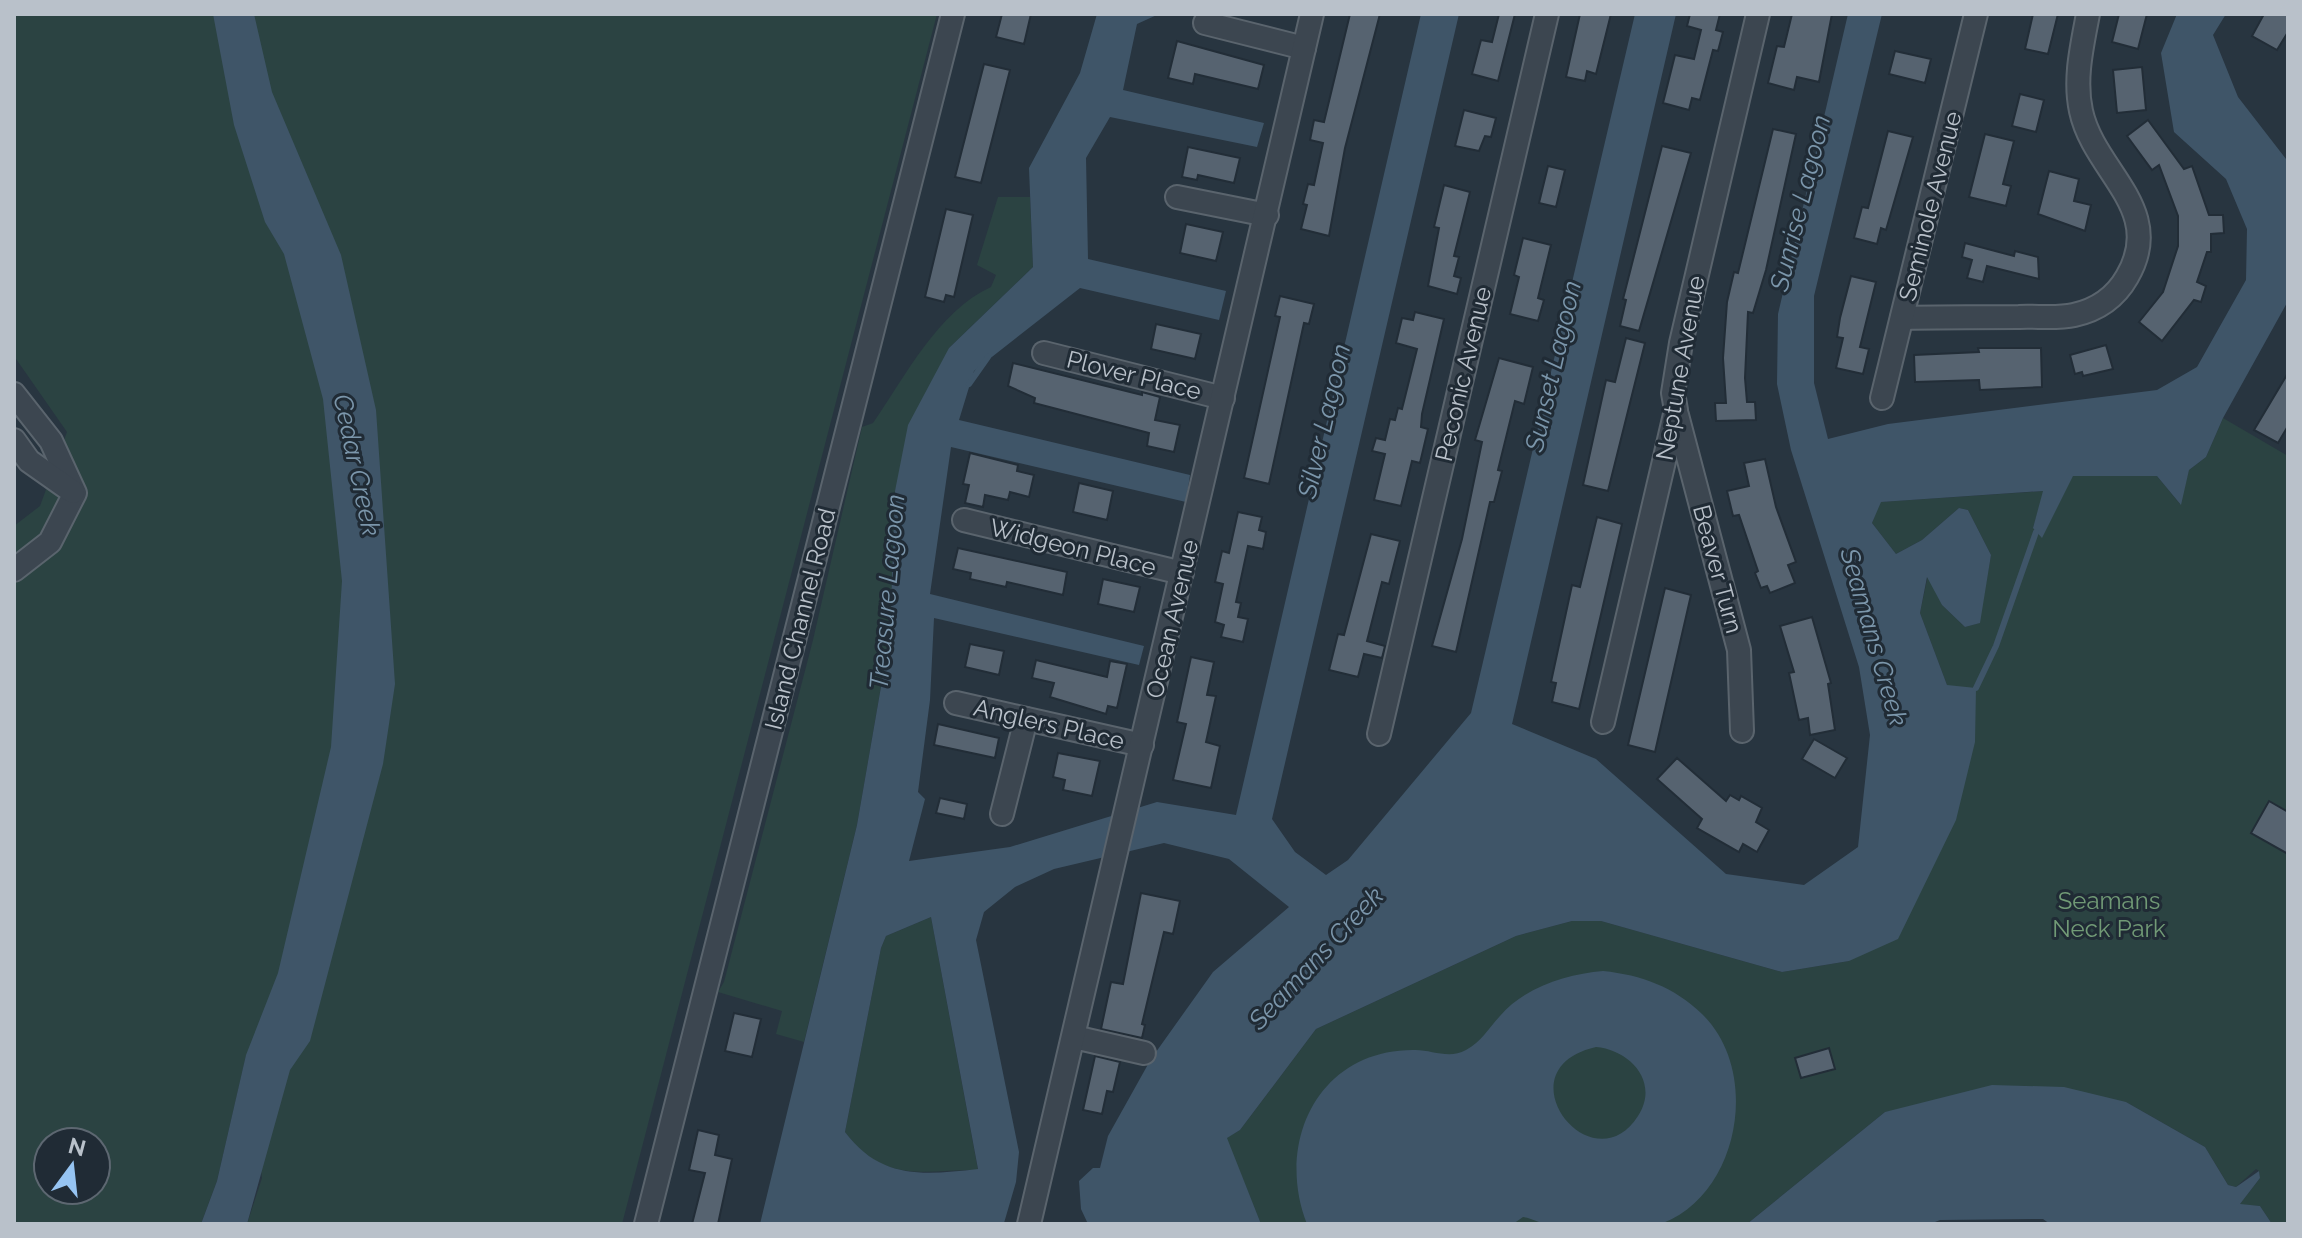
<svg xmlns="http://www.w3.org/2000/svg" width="2302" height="1238" viewBox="0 0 2302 1238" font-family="Raleway,sans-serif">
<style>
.green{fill:#2b4342;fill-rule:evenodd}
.water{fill:#3f5568;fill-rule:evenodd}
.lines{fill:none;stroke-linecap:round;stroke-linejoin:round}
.stream{stroke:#3f5568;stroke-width:6}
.building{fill:#566370;stroke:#222d37;stroke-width:2}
.street-casing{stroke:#5a646d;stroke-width:26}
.street{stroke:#3c4650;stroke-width:22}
.labels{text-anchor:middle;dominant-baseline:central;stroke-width:6;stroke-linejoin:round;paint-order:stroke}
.street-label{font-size:24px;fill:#b9c1ca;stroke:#202b35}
.park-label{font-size:24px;fill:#719a76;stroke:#202b35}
.water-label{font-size:26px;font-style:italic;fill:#7b96ab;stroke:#202b35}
</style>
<rect width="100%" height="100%" fill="#283540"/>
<g class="green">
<path d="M14 14H937L622 1224H247L262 1178 246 1056 217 1181 201 1224H14V526L40 506 67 432 14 356ZM48 1142H96V1190H48Z"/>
<path d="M998 197H1030L1033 267 949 348 895 491 890 635 857 825 804 1042 776 1034 782 1011 718 992 724 982 813 640 862 427 873 423C905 377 938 311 991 287L996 275 977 265Z"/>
<path d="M2223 418 2288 456V1224H2272L2260 1206 2239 1205 2260 1178 2259 1171 2256 1169 2236 1187 2228 1185 2205 1147 2126 1102 1885 1112 1747 1224H1261L1226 1138 1240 1130 1316 1029 1516 936 1572 921H1601L1782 972 1849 961 1947 685 1920 613 1928 575 1942 605 1965 627 1979 623 1991 555 1968 510 1959 508 1922 540 1896 554 1872 523 1880 502 2044 491 2033 528 2073 476H2157L2180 504 2189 470 2206 457Z"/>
<path d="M931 917 978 1170C922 1170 883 1184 845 1132L881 948 886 936Z"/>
</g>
<g class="water">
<path d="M213 14H254L272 92 341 255 376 410 395 684 383 764 310 1041 290 1070 247 1224H201L217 1181 246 1055 278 973 331 747 342 581 323 399 284 254 265 222 234 125Z"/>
<path d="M1097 14H1159L1137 24 1123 90 1264 123 1257 147 1110 117 1086 158 1088 259 1226 291 1219 320 1080 288 974 371 959 420 1190 475 1186 502 951 447 930 594 1144 646 1139 665 934 618 930 700 918 792 925 799 909 861 1010 847 1157 802 1236 815 1421 14H1459L1272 819 1295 852 1326 875 1348 860 1471 713 1635 14H1676L1512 724 1596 759 1726 874 1804 885 1858 847 1870 735 1859 667 1791 450 1777 384 1778 314 1848 14H1882L1814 296V383L1828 439 1888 424 2157 390 2197 367 2246 280 2247 229 2226 179 2174 132 2161 53 2177 14H2226L2213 35 2238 97 2286 159 2288 301 2223 418 2206 457 2189 470 2181 505 2157 476H2073L2042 538 2033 528 2043 491 1881 502 1872 523 1896 554 1922 540 1959 508 1968 510 1991 555 1980 623 1965 627 1942 605 1927 577 1920 613 1947 685 1976 688 1975 742 1956 820 1898 939 1849 961 1782 972 1601 921H1572L1516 936 1316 1029 1240 1130 1227 1138 1261 1224H1088L1081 1209 1079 1181 1093 1168H1100L1108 1136 1151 1059 1213 972 1289 907 1229 859 1164 843 1054 869 1015 887 984 912 976 940 1019 1152 1016 1182 1004 1223 760 1224 857 825 890 635 895 491 908 425 949 348 1033 267 1029 168 1080 73ZM931 917 978 1169C924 1175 881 1180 845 1132L881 948 886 936Z"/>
<path d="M1603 971C1642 975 1674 987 1702 1014 1761 1071 1740 1193 1663 1223 1650 1228 1563 1226 1546 1224 1539 1223 1532 1218 1523 1217L1513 1224H1307C1275 1143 1318 1050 1413 1050 1431 1049 1448 1060 1466 1050 1482 1041 1488 1029 1500 1016 1525 987 1567 974 1603 971ZM1596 1047C1630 1050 1660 1082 1638 1116 1592 1188 1499 1069 1596 1047Z"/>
<path d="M1992 1085 2064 1087 2126 1102 2205 1147 2228 1185 2236 1187 2259 1171 2260 1178 2240 1204 2260 1206 2272 1224H2050L2043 1219 1940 1220 1930 1224H1747L1885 1112Z"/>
</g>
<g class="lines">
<g class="stream">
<path d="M969 384 988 357"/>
<path d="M1976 688 1996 646 2036 532"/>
</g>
</g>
<g class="building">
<path d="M1002 14H1031L1024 44 996 37Z"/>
<path d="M1350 14H1380L1345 148 1329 236 1301 229 1307 205 1303 204 1308 184 1314 185 1323 143 1310 140 1314 120 1324 122Z"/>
<path d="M1499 14H1515L1498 81 1472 74 1481 40 1492 42Z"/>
<path d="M1580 14H1611L1596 74 1587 71 1585 81 1566 77Z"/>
<path d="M1690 14H1720L1716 30 1723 32 1718 51 1713 50 1700 100 1692 98 1689 110 1663 103 1675 55 1694 59 1701 30 1687 26Z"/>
<path d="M1792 14H1832L1819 82 1797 77 1794 90 1768 83 1777 46 1784 47Z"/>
<path d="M2033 14H2058L2048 54 2025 49Z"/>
<path d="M2119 14H2147L2138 49 2112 42Z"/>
<path d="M2264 14H2288V32L2277 50 2252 36Z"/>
<path d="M1177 41 1264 65 1258 89 1195 74 1193 84 1168 78Z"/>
<path d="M1895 51 1931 59 1925 83 1889 74Z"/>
<path d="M984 64 1010 70 981 183 955 177Z"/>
<path d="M2142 67 2146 110 2117 113 2113 70Z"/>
<path d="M2020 94 2044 100 2036 132 2012 126Z"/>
<path d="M1464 110 1496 118 1491 137 1485 136 1479 151 1455 146Z"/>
<path d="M2148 120 2184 169 2192 166 2209 215H2223L2224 233 2211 234V252H2207L2197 282 2206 286 2201 302 2194 300 2162 341 2139 322 2163 292 2178 246V216L2159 165 2152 170 2127 136Z"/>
<path d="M1773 129 1796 134 1766 270 1753 313 1748 312 1745 378 1747 402H1755L1756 420 1716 421 1715 403H1726L1723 358 1727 302 1734 272 1738 273Z"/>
<path d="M1888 131 1913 137 1886 230 1881 228 1877 244 1854 238 1862 207 1868 208Z"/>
<path d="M1985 134 2014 141 2003 184 2011 186 2006 206 1969 197Z"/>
<path d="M1662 146 1691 153 1639 331 1620 326 1626 300 1623 299Z"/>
<path d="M1188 147 1240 158 1234 183 1198 175 1197 180 1182 177Z"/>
<path d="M1548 166 1565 170 1556 207 1539 203Z"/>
<path d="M2049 171 2079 179 2074 201 2091 205 2085 231 2038 214Z"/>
<path d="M1444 185 1470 192 1454 256 1459 257 1454 276 1461 278 1457 294 1428 286 1439 228 1434 227Z"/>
<path d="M946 209 973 215 954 297 946 295 944 302 925 297Z"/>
<path d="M1186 224 1223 232 1216 261 1180 253Z"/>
<path d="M1523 238 1551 245 1538 298 1544 300 1538 321 1510 314 1519 277 1514 275Z"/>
<path d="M1965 243 2014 256 2015 251 2038 257 2039 279 1987 266 1983 282 1967 278 1972 260 1962 257Z"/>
<path d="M1851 276 1876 282 1860 347 1869 349 1863 374 1836 368 1843 338 1837 337 1840 318Z"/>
<path d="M1280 296 1314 304 1309 324 1304 323 1269 484 1244 478 1280 317 1275 316Z"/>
<path d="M1415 312 1444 319 1422 414 1421 427 1428 429 1420 463 1412 461 1401 506 1374 500 1385 454 1372 451 1376 438 1385 440 1390 419 1395 420 1398 408 1402 409 1417 349 1396 343 1402 318 1413 320Z"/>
<path d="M1156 324 1201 334 1195 359 1151 349Z"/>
<path d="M1626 338 1645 343 1608 491 1583 485 1606 380 1615 382Z"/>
<path d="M2106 345 2113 369 2083 376 2082 372 2075 374 2070 355Z"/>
<path d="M1978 348H2041L2042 387 1980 390 1979 380 1915 382 1914 355 1979 352Z"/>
<path d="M1499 358 1533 367 1524 404 1515 401 1498 470 1502 471 1494 502H1490L1456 652 1432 646 1462 539 1482 442 1475 440Z"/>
<path d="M1013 363 1142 395V392L1160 397 1155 420 1180 425 1174 452 1147 446 1149 433 1034 403 1035 398 1008 386Z"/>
<path d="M2288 373V426L2278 443 2254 430Z"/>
<path d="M970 453 1018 465 1017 471 1034 475 1029 497 1010 492 1008 500 985 495 983 507 965 503 969 485 963 484Z"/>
<path d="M1765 459 1776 507 1796 562 1788 565 1795 583 1770 593 1767 586 1761 588 1755 573 1758 571 1739 515 1733 516 1727 491 1749 486 1744 463Z"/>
<path d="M1079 483 1113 491 1107 520 1073 512Z"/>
<path d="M1238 512 1262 517 1259 530 1266 532 1263 549 1248 546 1236 602 1241 603 1238 617 1248 619 1243 642 1221 637 1224 625 1215 622 1223 584 1215 582 1222 551 1229 553Z"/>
<path d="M1597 517 1622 524 1579 709 1552 702 1556 683 1551 682 1572 585 1580 587Z"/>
<path d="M1371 534 1400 541 1389 584 1382 582 1367 641 1385 646 1382 658 1364 654 1358 677 1329 670 1338 634 1344 635Z"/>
<path d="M958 548 1067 572 1063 595 1007 582 1006 587 970 579 971 573 953 569Z"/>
<path d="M1103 579 1140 587 1134 612 1098 604Z"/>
<path d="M1665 588 1691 595 1655 752 1628 745Z"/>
<path d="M1812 617 1831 683 1828 684 1835 730 1810 735 1808 718 1799 720 1789 673 1794 672 1780 626Z"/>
<path d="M970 644 1004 651 999 675 965 667Z"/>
<path d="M1191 657 1214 662 1207 695 1216 696 1206 742 1220 746 1211 788 1173 780 1186 724 1177 722Z"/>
<path d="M1036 660 1107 677 1110 661 1127 664 1117 708 1108 706 1106 714 1050 697 1054 683 1032 678Z"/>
<path d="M938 724 999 738 995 758 934 745Z"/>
<path d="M1814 739 1847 758 1835 778 1802 759Z"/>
<path d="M1058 753 1100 761 1092 796 1063 790 1065 780 1053 777Z"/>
<path d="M1677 758 1726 801 1730 795 1739 800 1741 796 1762 808 1756 822 1769 830 1757 852 1743 844 1739 852 1697 828 1702 819 1657 779Z"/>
<path d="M940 798 967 804 964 819 936 813Z"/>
<path d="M2269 801 2288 812V854L2251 833Z"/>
<path d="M1141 893 1180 901 1173 934 1164 932 1142 1024 1145 1025 1142 1038 1101 1029 1111 982 1123 984Z"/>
<path d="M734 1013 761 1019 752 1057 725 1051Z"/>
<path d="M1829 1048 1835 1069 1801 1078 1795 1058Z"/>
<path d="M1095 1056 1120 1062 1113 1092 1107 1091 1102 1114 1083 1110Z"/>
<path d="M698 1130 719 1135 715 1155 732 1159 718 1224H692L705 1173 689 1170Z"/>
</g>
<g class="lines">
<g class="street-casing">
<g id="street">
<path d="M1205 23 1304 48"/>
<path d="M1177 197 1267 215"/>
<path d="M1902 318C1941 317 1980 317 2019 317 2036 316 2057 319 2074 315 2097 310 2115 298 2127 277 2167 209 2094 172 2081 111 2074 79 2082 46 2088 14"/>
<path d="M1044 353 1223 398"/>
<path d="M14 394 51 441 75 493 50 542 14 570"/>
<path d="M1882 398 1976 14"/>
<path d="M1677 415 1739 650 1742 731"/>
<path d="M14 440 29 461 73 492"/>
<path d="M964 520 1182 573"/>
<path d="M956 703 1142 745"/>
<path d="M1603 722 1676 410 1673 393 1681 343 1758 14"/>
<path d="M1379 734 1547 14"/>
<path d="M1002 814 1026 719"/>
<path d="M1074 1037 1144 1053"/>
<path d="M646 1224 953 14"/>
<path d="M1029 1224 1312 14"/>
</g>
</g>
<use href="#street" class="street"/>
</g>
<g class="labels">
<g class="street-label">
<text transform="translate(1930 206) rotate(-76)">Seminole Avenue</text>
<text transform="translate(1680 368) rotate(-80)">Neptune Avenue</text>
<text transform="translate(1463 374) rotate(-77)">Peconic Avenue</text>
<text transform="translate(1134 375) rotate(14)">Plover Place</text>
<text transform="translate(1073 547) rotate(14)">Widgeon Place</text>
<text transform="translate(1718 569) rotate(75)">Beaver Turn</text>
<text transform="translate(800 619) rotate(-76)">Island Channel Road</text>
<text transform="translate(1172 619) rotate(-77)">Ocean Avenue</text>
<text transform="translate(1049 724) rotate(13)">Anglers Place</text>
</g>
<g class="park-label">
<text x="2109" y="900">Seamans<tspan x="2109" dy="28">Neck Park</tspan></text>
</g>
<g class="water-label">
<text transform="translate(1800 203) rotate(-76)">Sunrise Lagoon</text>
<text transform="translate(1553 366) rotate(-77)">Sunset Lagoon</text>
<text transform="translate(1324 421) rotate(-77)">Silver Lagoon</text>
<text transform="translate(357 465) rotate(78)">Cedar Creek</text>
<text transform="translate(887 592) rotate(-85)">Treasure Lagoon</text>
<text transform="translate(1874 637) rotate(74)">Seamans Creek</text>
<text transform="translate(1316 958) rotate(-47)">Seamans Creek</text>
</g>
</g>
<rect width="2302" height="1238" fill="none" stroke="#b9c1ca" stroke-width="32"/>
<g transform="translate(72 1166) rotate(15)"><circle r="38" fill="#202b35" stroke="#5d6771" stroke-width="2"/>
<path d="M0-6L14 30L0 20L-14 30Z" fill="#96c4f2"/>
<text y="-12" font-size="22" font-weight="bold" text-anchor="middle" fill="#b9c1ca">N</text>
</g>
</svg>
